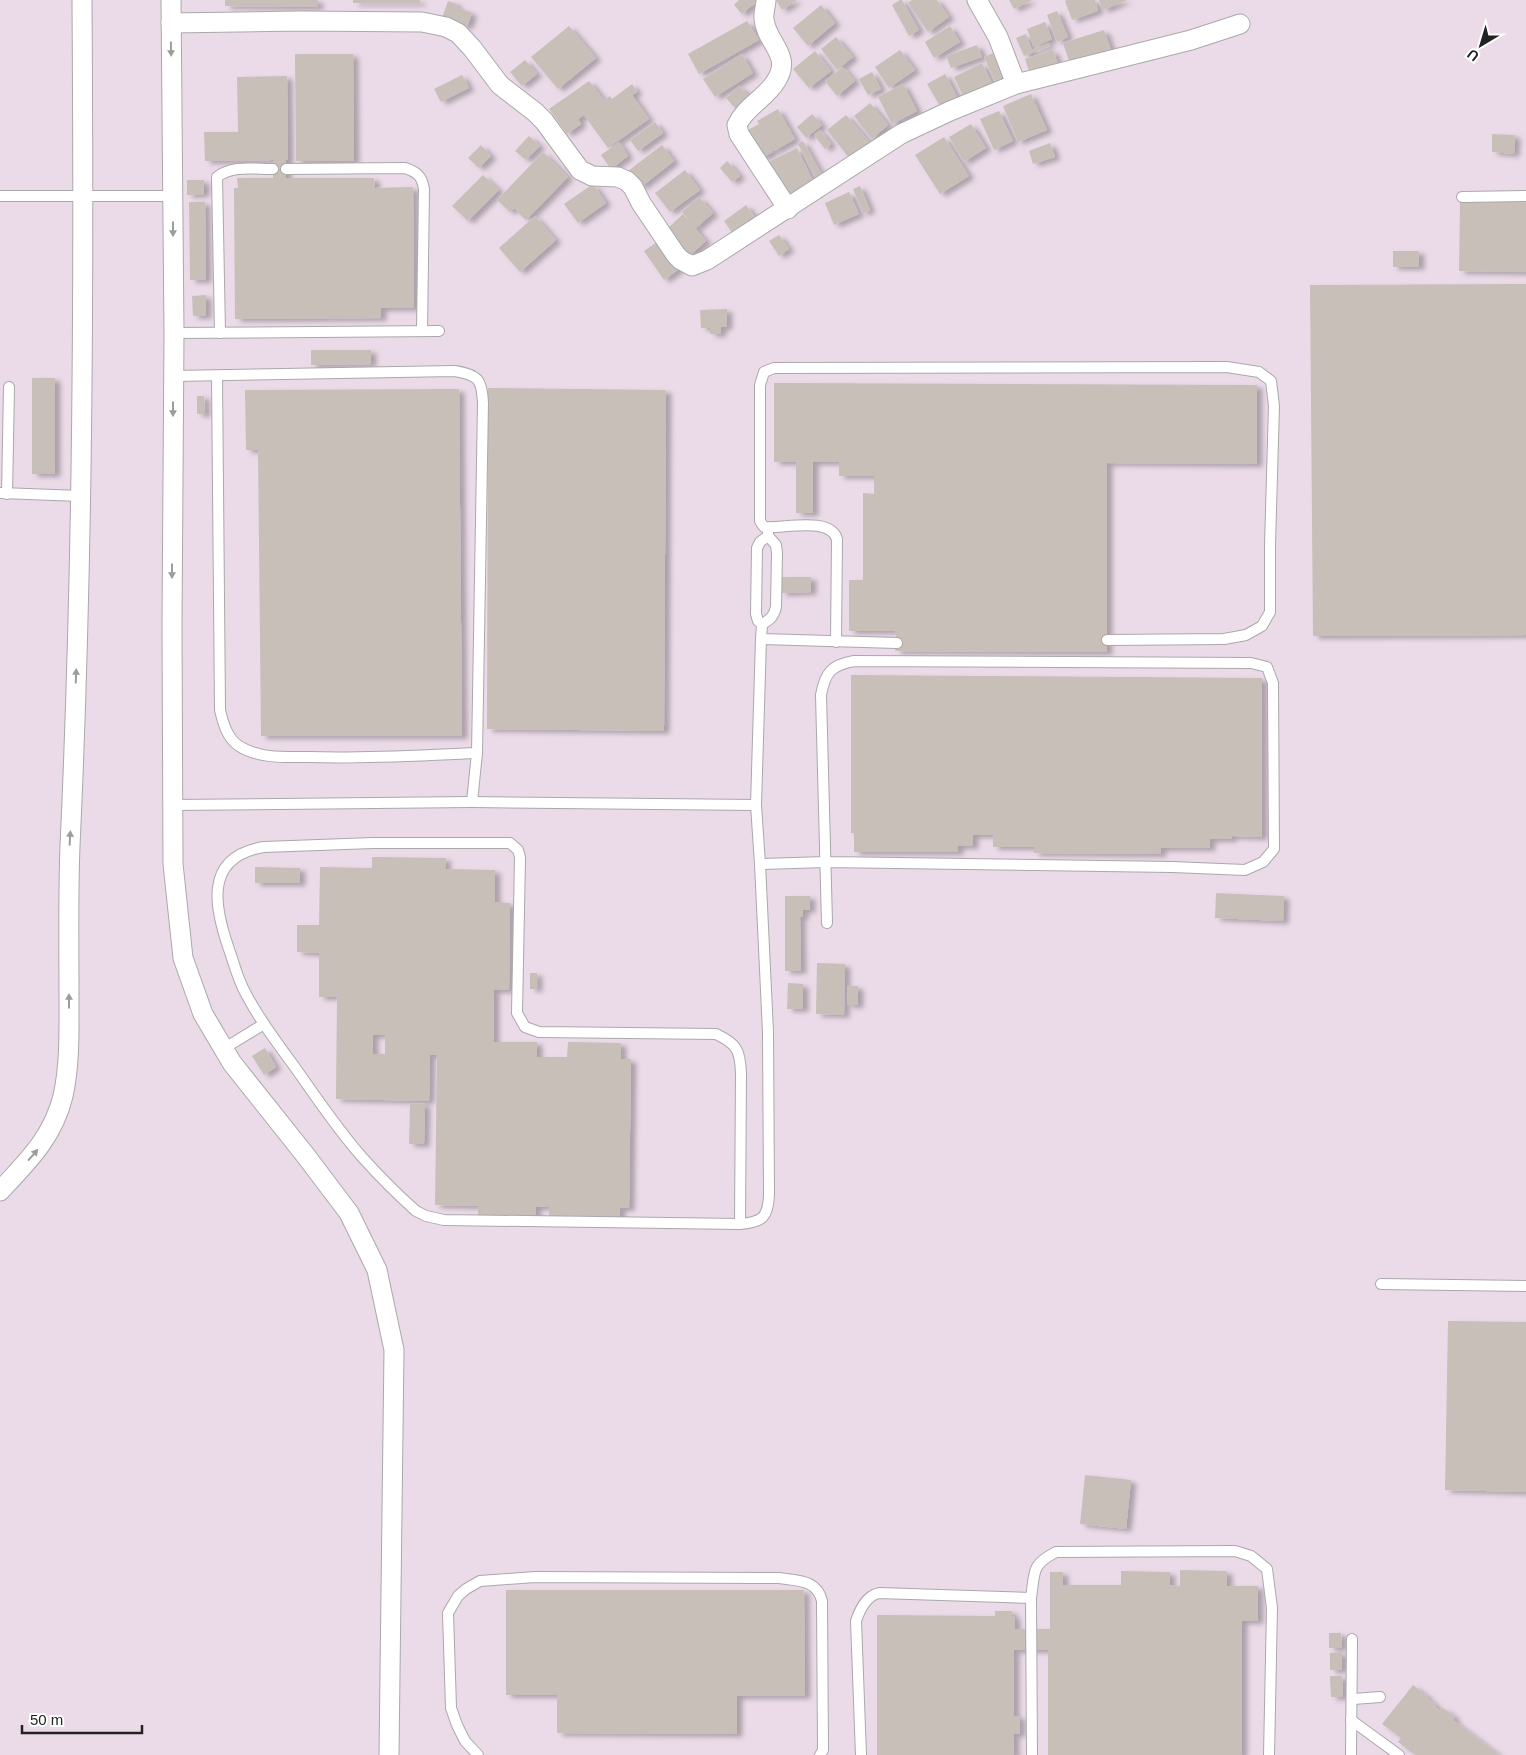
<svg xmlns="http://www.w3.org/2000/svg" width="1526" height="1755" viewBox="0 0 1526 1755" font-family="Helvetica,sans-serif">
<style>
.industrial{fill:#ebdbe8}
.building{fill:#c7bfb8;fill-rule:evenodd;filter:url(#shadow)}
.lines{fill:none;stroke-linecap:round;stroke-linejoin:round}
.lane-casing{stroke:#a9a9a9;stroke-width:12}
.street-casing{stroke:#a9a9a9;stroke-width:21}
.lane{stroke:#fff;stroke-width:10}
.street{stroke:#fff;stroke-width:19}
.oneway{fill:#9c9c9c}
</style>
<defs>
<filter id="shadow"><feDropShadow dx="5.5" dy="3" stdDeviation="2.5" flood-color="#0004"/></filter>
</defs>
<rect width="100%" height="100%" fill="#f2efe9"/>
<rect class="industrial" x="0" y="0" width="1526" height="1755"/>
<g class="building">
<path d="M225 0H318V7L225 6Z"/>
<rect x="353" y="0" width="67" height="3"/>
<path d="M739 0H758L742 14 734 5Z"/>
<path d="M776 0H797L782 10Z"/>
<path d="M900 0H902L919 30 909 36 892 5Z"/>
<path d="M912 0H937L949 17 928 32 908 3Z"/>
<path d="M1009 0H1032L1014 9Z"/>
<path d="M1067 0H1095L1098 11 1072 20 1065 1Z"/>
<path d="M1099 0H1127L1103 10Z"/>
<path d="M448 1 457 4 456 7 472 13 467 27 442 18Z"/>
<path d="M821 5 835 23 808 46 793 28Z"/>
<path d="M1057 11 1068 37 1057 42 1047 15Z"/>
<path d="M747 21 759 40 699 74 688 54Z"/>
<path d="M1045 22 1052 39 1034 47 1027 29Z"/>
<path d="M569 26 596 58 558 89 531 57Z"/>
<path d="M950 26 960 42 934 58 925 42Z"/>
<path d="M1104 30 1112 53 1071 67 1063 43Z"/>
<path d="M1026 34 1032 50 1048 43 1050 46 1024 56 1016 38Z"/>
<path d="M836 37 853 57 837 70 821 49Z"/>
<path d="M977 45 982 57 951 68 946 56Z"/>
<path d="M900 50 915 70 889 88 875 67Z"/>
<path d="M1053 50 1060 70 1032 79 1025 59Z"/>
<path d="M815 51 831 71 809 88 793 69Z"/>
<path d="M996 52 1007 75 995 81 984 57Z"/>
<path d="M295 54H353L354 161H296Z"/>
<path d="M742 54 753 73 715 97 703 79Z"/>
<path d="M525 60 537 74 522 86 510 72Z"/>
<path d="M982 63 994 88 966 102 954 77Z"/>
<path d="M843 67 855 81 837 96 825 81Z"/>
<path d="M872 72 881 89 868 95 859 79Z"/>
<path d="M945 74 957 97 940 106 927 84Z"/>
<path d="M462 75 469 88 441 102 434 89Z"/>
<path d="M287 76 288 160H286V178H374L375 188 413 187 414 308H381V318L235 319 234 188H238L237 178H273V160L205 161 204 132H238L237 77Z"/>
<path d="M589 81 604 100 610 96 612 99 632 84 637 92 632 95 649 119 608 148 584 115 578 119 581 124 567 134 549 109Z"/>
<path d="M903 84 917 111 892 124 878 97Z"/>
<path d="M739 86 751 98 738 111 726 98Z"/>
<path d="M1031 94 1047 130 1018 142 1003 106Z"/>
<path d="M870 103 888 125 872 139 854 116Z"/>
<path d="M778 109 795 139 774 151 760 126 773 152 761 158 746 131 759 124 757 121Z"/>
<path d="M999 111 1013 141 994 150 980 119Z"/>
<path d="M812 114 822 125 806 138 797 127Z"/>
<path d="M846 115 870 143 850 159 827 130Z"/>
<path d="M655 122 663 133 638 151 630 140Z"/>
<path d="M971 124 986 148 964 162 949 137Z"/>
<path d="M820 130 831 144 825 149 814 135Z"/>
<path d="M1492 134 1515 135 1514 154 1492 152Z"/>
<path d="M529 136 540 146 526 160 515 151Z"/>
<path d="M944 137 969 176 940 194 915 155Z"/>
<path d="M803 141 824 179 818 183 798 144Z"/>
<path d="M619 142 628 156 611 169 601 155Z"/>
<path d="M1050 143 1055 157 1033 164 1029 151Z"/>
<path d="M481 145 491 156 479 168 468 158Z"/>
<path d="M662 145 674 161 641 187 628 171Z"/>
<path d="M797 148 816 187 787 201 768 162Z"/>
<path d="M543 152 568 177 526 220 514 208 510 212 497 200Z"/>
<path d="M727 161 740 176 732 182 720 168Z"/>
<path d="M685 170 700 190 670 212 655 193Z"/>
<path d="M483 175 499 190 468 221 452 206Z"/>
<path d="M187 180H204V194L187 195Z"/>
<path d="M593 184 606 203 578 223 564 204Z"/>
<path d="M860 186 870 210 863 213 853 189Z"/>
<path d="M849 192 859 214 834 225 825 203Z"/>
<path d="M699 197 713 213 696 228 682 212Z"/>
<path d="M1460 200 1526 201V272L1459 271Z"/>
<path d="M189 202H205L206 280H190Z"/>
<path d="M746 205 757 220 735 237 724 221Z"/>
<path d="M683 214 706 241 689 256 666 230Z"/>
<path d="M535 216 556 240 520 272 499 248Z"/>
<path d="M779 235 789 249 779 256 769 241Z"/>
<path d="M660 240 679 269 664 280 644 251Z"/>
<rect x="1393" y="251" width="26" height="16"/>
<path d="M1526 284V635L1313 636 1310 285Z"/>
<path d="M206 295V316H193L192 296Z"/>
<path d="M727 309V327H721V334H710V328H701L700 310Z"/>
<path d="M311 350H371V364L311 365Z"/>
<rect x="32" y="378" width="23" height="96"/>
<path d="M774 383 1257 385V464L1107 463V652L895 651 897 643 895 631H849V580H863V493L874 494V476H839V462H813V513H796V462H774Z"/>
<path d="M488 388 666 390 664 731 487 729Z"/>
<path d="M459 389 462 736H261L258 450H246L245 390Z"/>
<path d="M197 396H204L205 414H197Z"/>
<path d="M781 577H811V592L781 593Z"/>
<path d="M851 675 1262 678V837L1232 836 1231 839H1210V848H1161V854L1034 853V847H993V835H973V846H958V852H854V833H851Z"/>
<path d="M372 857 446 858 445 869 495 870V902L510 903 509 990H494V1042H537V1057H567L568 1042 621 1043V1059H631L629 1208H620V1219L549 1218V1207H536V1218L478 1217V1206L435 1205 437 1055H430L429 1101 336 1099 337 997H319V953L297 952V925H319L320 867 372 868ZM373 1035H385V1054H373Z"/>
<path d="M255 867 300 868V883H255Z"/>
<path d="M1216 893 1284 896 1283 921 1215 918Z"/>
<path d="M785 896H810V910H803V917H800L801 971H785Z"/>
<path d="M817 963 845 964 844 1015 816 1014Z"/>
<rect x="530" y="973" width="7" height="16"/>
<path d="M788 983 803 984V1009H787Z"/>
<rect x="847" y="986" width="11" height="19"/>
<path d="M265 1048 276 1067 264 1075 252 1056Z"/>
<path d="M410 1103 425 1104 424 1144H409Z"/>
<path d="M1448 1321 1526 1322V1492L1445 1490Z"/>
<path d="M1085 1475 1131 1480 1126 1529 1080 1524Z"/>
<path d="M1180 1570 1227 1571V1586H1258V1621H1242V1755H1048V1650H1014V1716H1020V1734H1014V1755H877V1615L995 1616V1611H1012V1616H1015V1629H1050V1572H1063V1585H1121V1571L1170 1572V1585L1180 1586Z"/>
<path d="M506 1590H804L805 1696H737V1734L557 1733V1695H506Z"/>
<path d="M1329 1633H1341L1342 1648H1329Z"/>
<path d="M1342 1652V1670H1330V1653Z"/>
<path d="M1330 1676H1342L1343 1697H1331Z"/>
<path d="M1413 1685 1428 1697 1427 1698 1436 1705 1435 1707 1440 1711 1443 1708 1455 1717 1453 1720 1499 1755H1415L1398 1742 1401 1738 1382 1724Z"/>
</g>
<g class="lines">
<g class="lane-casing">
<g id="lane">
<path d="M286 169 405 168C417 172 422 176 424 189L422 331"/>
<path d="M0 196H173"/>
<path d="M1462 197 1526 196"/>
<path d="M174 333 439 331"/>
<path d="M220 333 217 177C232 165 254 169 273 169"/>
<path d="M174 376 455 371C478 375 482 379 483 403L477 753 472 802"/>
<path d="M217 376 220 710C223 723 227 738 239 746 259 759 287 757 310 757 366 759 422 755 477 753"/>
<path d="M1 493 80 496"/>
<path d="M7 494 9 387"/>
<path d="M768 536 760 542 757 548 756 614 758 621 762 624 761 639 897 643"/>
<path d="M762 624C770 620 774 616 776 607L777 553 776 545 768 536V529"/>
<path d="M836 642 837 539C830 516 783 529 764 527L760 521V385L764 372 774 368 1227 367 1259 372 1271 381 1274 406 1270 545V612L1262 626 1246 635 1224 639 1107 640"/>
<path d="M173 805 472 802 756 805"/>
<path d="M760 864 826 862 1172 867 1245 870 1263 862 1274 849 1273 683 1267 667 1251 663 854 661C831 665 825 673 821 695L827 923"/>
<path d="M223 1049 264 1024"/>
<path d="M740 1224 741 1073C740 1050 737 1044 716 1034L539 1032 525 1027 517 1013 520 857 518 850 510 843H373L264 847C201 857 215 911 231 955 235 968 239 982 246 994 259 1019 277 1043 294 1066 316 1097 337 1129 362 1157 379 1176 397 1194 416 1211L426 1216 444 1220 740 1224C763 1222 768 1217 769 1195L768 1032 760 864 756 805 761 639"/>
<path d="M1381 1284 1526 1286"/>
<path d="M1031 1598 1032 1755"/>
<path d="M1353 1699 1380 1697"/>
<path d="M1351 1720 1399 1755"/>
<path d="M478 1755 465 1741 457 1725 451 1708 448 1613 458 1596 466 1589 480 1581 535 1577 779 1578C797 1581 817 1579 822 1601L823 1750 820 1755"/>
<path d="M861 1755 856 1621C860 1609 866 1596 879 1593L1031 1598C1035 1571 1031 1565 1056 1552L1235 1551 1251 1556 1267 1569 1272 1608 1269 1755"/>
<path d="M1351 1755 1352 1639"/>
</g>
</g>
<g class="street-casing">
<g id="street">
<path d="M171 0 174 333 172 624 173 864 183 958 203 1014 232 1063 306 1156 349 1213 377 1270 394 1350 389 1755"/>
<path d="M766 0C766 6 763 13 764 19 766 43 793 55 776 81 766 98 745 107 737 125L739 134 788 209"/>
<path d="M977 0 998 37 1016 84"/>
<path d="M171 23 300 21 422 22 446 27 458 33 472 48 500 85 535 112 544 121 580 170 592 176 618 177 627 181 633 187 641 203 676 255 681 260 692 266 707 260 901 134 950 111 1016 84 1191 40 1240 24"/>
<path d="M0 1191C28 1161 53 1137 63 1096 70 1065 69 1030 69 999 69 948 68 897 70 846 83 565 84 282 82 0"/>
</g>
</g>
<use href="#lane" class="lane"/>
<use href="#street" class="street"/>
</g>
<defs><path id="oneway-solid" d="M-6-.8H1V-3.2L6.5 0L1 3.2V.8H-6Z" transform="scale(1.25)"/></defs>
<g class="oneway">
<use href="#oneway-solid" transform="translate(171 49) rotate(89)"/>
<use href="#oneway-solid" transform="translate(173 229) rotate(90)"/>
<use href="#oneway-solid" transform="translate(173 409) rotate(90)"/>
<use href="#oneway-solid" transform="translate(172 571) rotate(90)"/>
<use href="#oneway-solid" transform="translate(76 676) rotate(-88)"/>
<use href="#oneway-solid" transform="translate(70 838) rotate(-87)"/>
<use href="#oneway-solid" transform="translate(69 1001) rotate(-90)"/>
<use href="#oneway-solid" transform="translate(33 1155) rotate(-49)"/>
</g>
<g transform="translate(1481 45) rotate(218)" stroke="#ffffff" stroke-width="4" paint-order="stroke">
<path d="M0-4L9 19L0 12L-9 19Z" fill="#222222"/>
<text y="-8" font-size="14" font-weight="bold" text-anchor="middle" fill="#222222">U</text>
</g>
<path d="M22 1725v8h120v-8" fill="none" stroke="#222222" stroke-width="2.5"/>
<text x="30" y="1725" font-size="15" fill="#222222" stroke="#ffffff" stroke-width="4" paint-order="stroke">50 m</text>
</svg>
